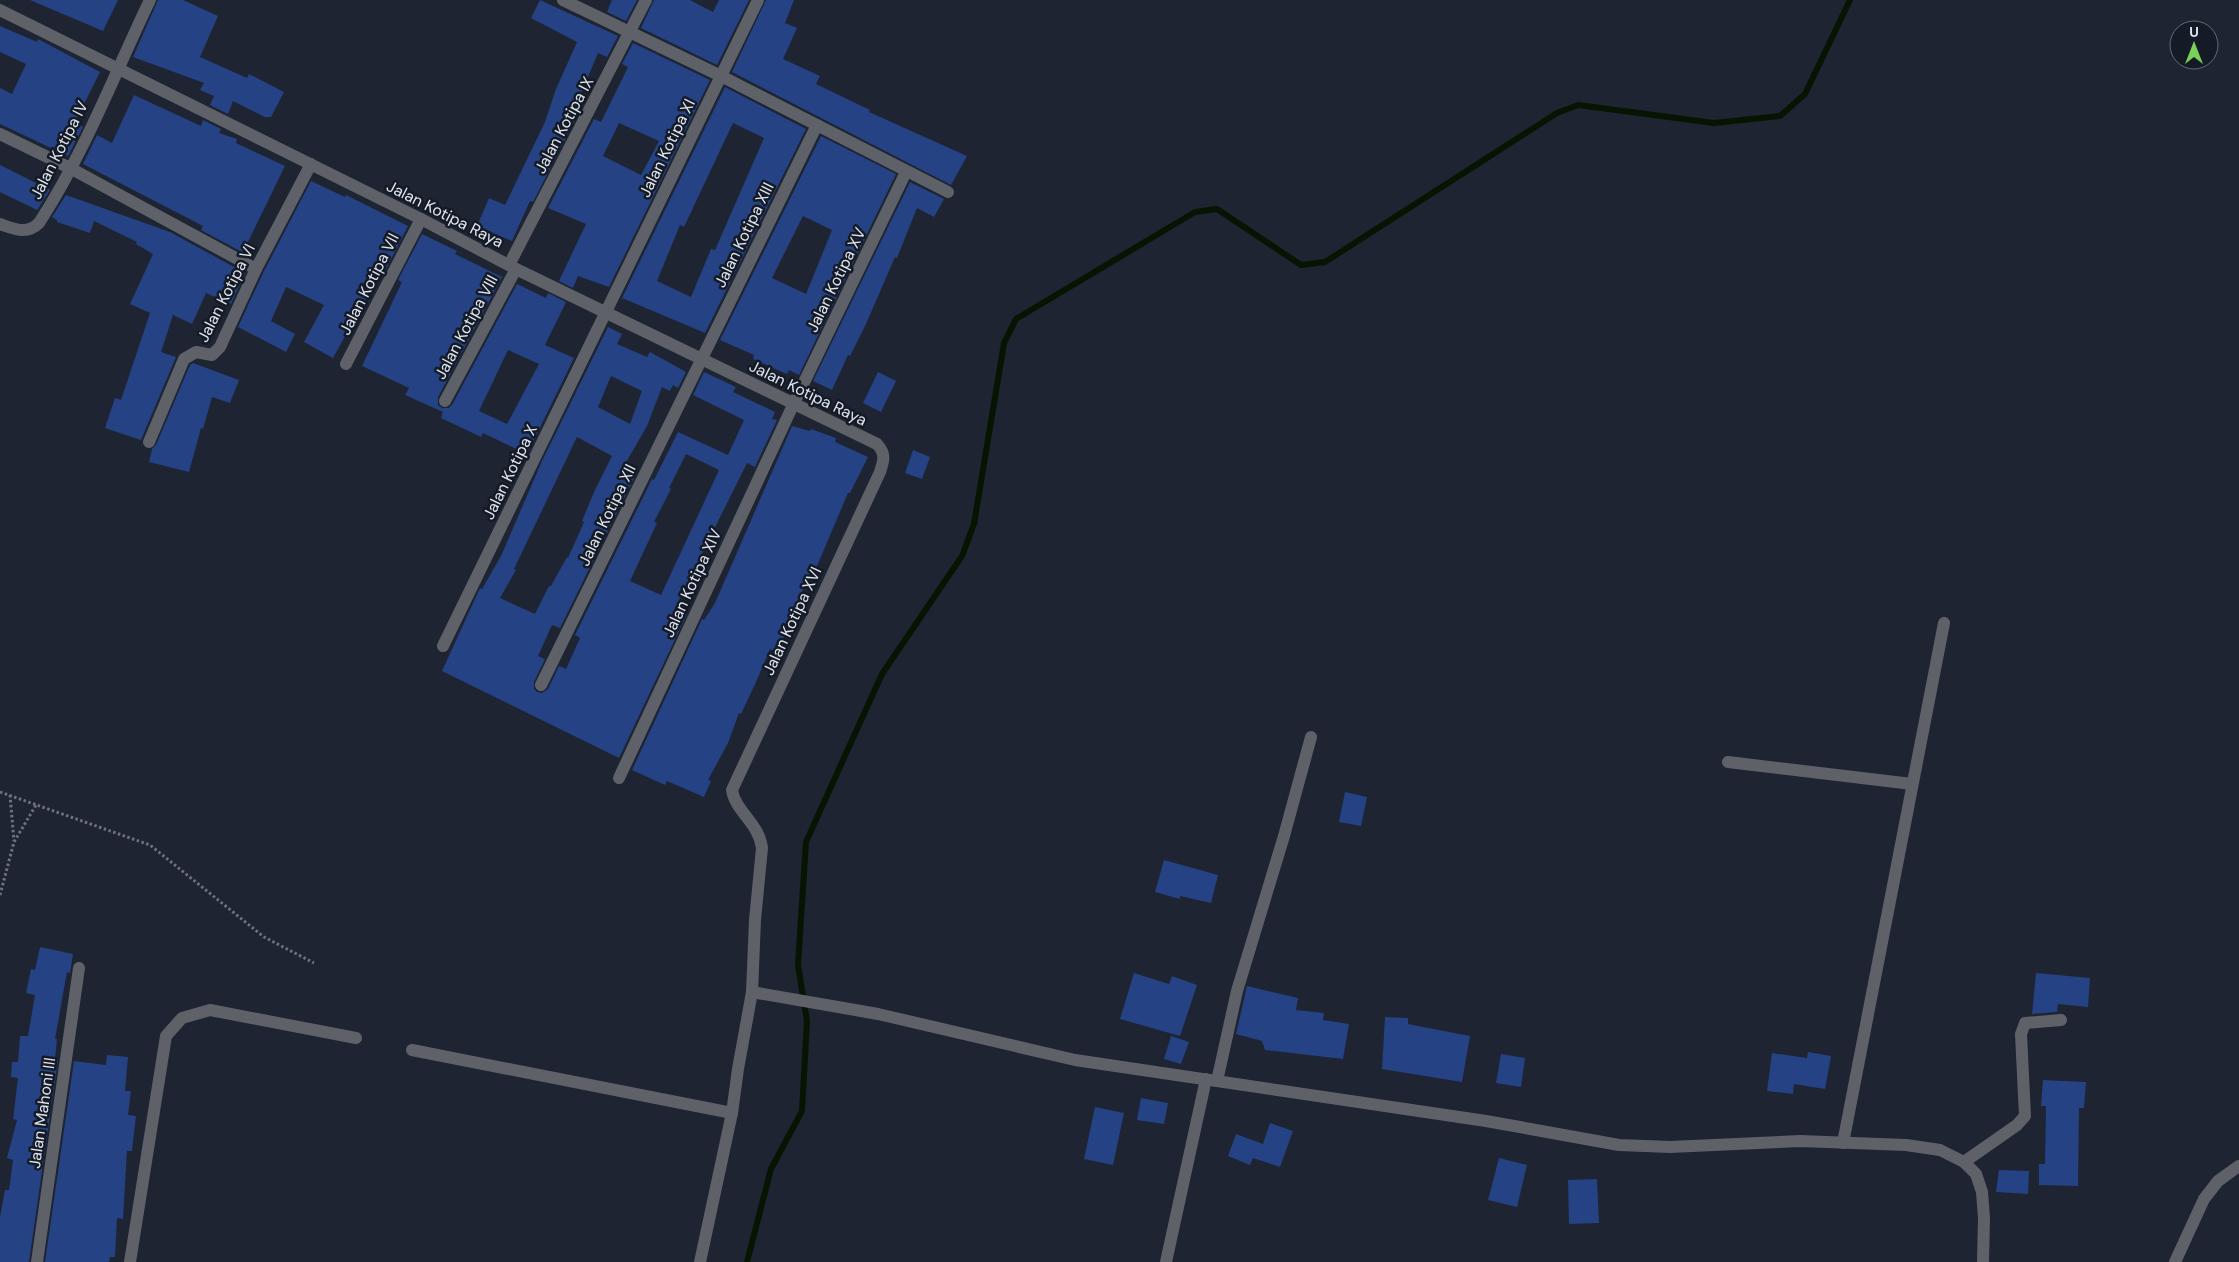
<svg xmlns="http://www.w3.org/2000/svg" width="2239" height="1262" viewBox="0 0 2239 1262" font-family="'DM Sans',sans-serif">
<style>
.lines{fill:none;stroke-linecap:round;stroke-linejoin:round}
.stream{stroke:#061502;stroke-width:6}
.building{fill:#244284;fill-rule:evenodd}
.path{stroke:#6d727e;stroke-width:3;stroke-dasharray:2.5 2.5;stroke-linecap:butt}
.minor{stroke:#5e6268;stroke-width:12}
.labels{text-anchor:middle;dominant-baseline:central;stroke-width:5;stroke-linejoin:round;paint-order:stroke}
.street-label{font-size:16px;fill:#dfe4ed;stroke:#141b27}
</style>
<rect width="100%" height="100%" fill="#1e2431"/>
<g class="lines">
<path class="stream" d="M747 1262 771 1169 802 1111 807 1021 798 965 806 842 882 674 962 556 974 524 1004 343 1016 319 1195 212 1217 209 1301 265 1325 262 1557 113 1578 105 1714 123 1780 116 1805 94 1850 0"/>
</g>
<g class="building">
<path d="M30 0H118L103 31Z"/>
<path d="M158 0H183L218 16 200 57 247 78 249 74 284 92 271 117H265L233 101 228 114 210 105 214 96 200 90 204 83 133 57Z"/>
<path d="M540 0 618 36 607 57 598 53 574 110 579 112 533 202 530 201 512 241 477 226 489 198 505 205 545 122 556 89 577 42 531 18Z"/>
<path d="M612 0H637L626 21 607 12Z"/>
<path d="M654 0H690L713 12 719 0H749L717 65 641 28Z"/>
<path d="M766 0H794L785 23 797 28 783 59 820 76 816 84 870 110 869 112 967 156 951 185 732 72Z"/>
<path d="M0 26 37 42 38 39 100 72 75 122 83 127 68 156 0 124V88L12 94 26 64 0 52Z"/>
<path d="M633 43 710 80 609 287 578 276 573 288 559 281 586 224 548 208 594 119 601 122 628 67 622 64ZM619 123 659 141 641 175 603 156Z"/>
<path d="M725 87 806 129 705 333 622 298ZM733 123 764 138 715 250 711 249 691 297 657 281 680 225 684 227Z"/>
<path d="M134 95 201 126 203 120 221 129 219 133 237 139 236 143 285 166 244 250 254 255 253 258 201 230 203 226 83 164 97 135 112 143Z"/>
<path d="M821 136 896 174 799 375 789 370 787 374 753 359 754 355 720 340ZM803 216 832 230 806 294 772 278Z"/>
<path d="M0 165 50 190 37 210 0 192Z"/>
<path d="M311 181 345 197 346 195 408 226 384 273 381 271 333 358 304 342 324 305 286 287 271 321 295 334 286 352 238 327 263 273Z"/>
<path d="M910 182 944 199 934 217 917 208 897 258 895 257 866 324 850 356 848 355 832 390 813 381Z"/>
<path d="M66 195 170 232 245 273 231 304 206 293 192 324 173 315 161 352 176 357 141 440 105 428 115 398 121 400 150 313 130 304 153 254 136 244 137 242 94 221 90 233 57 222V220L52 217Z"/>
<path d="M422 234 457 251 455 254 502 277 438 397V405L442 408H449L452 405 517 284 546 298 548 293 566 302 545 345 574 358 527 454 483 433 481 437 441 418 443 412 405 395 409 388 362 366 402 282 398 280ZM508 350 539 364 507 424 479 411Z"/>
<path d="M608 327 622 334 617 344 647 357 650 352 686 372 678 388 673 385 670 391 662 387 647 426 624 466 637 472 560 628 552 625 538 656 545 659 534 682V689L537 692 542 693 548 689 559 666 566 669 580 638 575 635 652 479 654 480 678 432 728 455 744 420 693 395 704 372 736 387 733 392 775 412 772 419 777 420 755 467 747 463 674 610 687 614 619 758 442 671 480 588 482 589 501 556 542 461ZM611 376 642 391 630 424 598 407ZM577 437 612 456 594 492 582 521 584 522 568 558 567 557 551 586H549L535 614 500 598 516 570 514 569ZM686 454 719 470 661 595 630 581 657 523 654 522 671 489 669 488Z"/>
<path d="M193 363 239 380 230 403 212 397 203 429 201 428 189 472 149 462 152 449 156 445 190 365Z"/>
<path d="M878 372 896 381 881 412 863 403Z"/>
<path d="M792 426 810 431 811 429 836 438 835 442 868 457 850 493H848L814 573 812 572 806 588 804 587 785 636 776 652 770 649 756 682 741 714 739 713 728 743 708 780 711 781 704 797 667 781 665 785 632 770 702 619 704 620 715 603Z"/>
<path d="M913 450 930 457 922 479 905 473Z"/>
<path d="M1345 792 1367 797 1361 826 1339 822Z"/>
<path d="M1164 860 1218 875 1211 903 1180 896V899L1155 892Z"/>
<path d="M40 947 73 954 70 973 67 972 55 1039H57L55 1059H58L29 1262H0V1217L5 1190H9L13 1160 7 1158 17 1120 13 1119 18 1078 11 1077 12 1062H18L20 1036H28L35 995 26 993 31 969 35 970Z"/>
<path d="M1134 973 1169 984 1172 976 1197 985 1180 1036 1120 1019Z"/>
<path d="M2036 973 2090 978 2088 1007 2058 1004 2057 1012 2032 1014Z"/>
<path d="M1247 986 1298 998 1296 1010 1324 1013 1323 1020 1349 1024 1343 1059 1265 1050 1262 1041 1236 1034Z"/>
<path d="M1385 1017 1408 1018V1024L1470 1036 1462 1082 1382 1069Z"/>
<path d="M1171 1036 1189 1042 1181 1064 1164 1059Z"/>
<path d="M1808 1052 1831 1056 1825 1089 1794 1084 1793 1094 1767 1091 1772 1053 1807 1058Z"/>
<path d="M1501 1054 1525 1058 1521 1087 1496 1083Z"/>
<path d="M107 1055 128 1057 125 1091H131L128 1115 136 1116 132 1151H127L123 1219 117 1218 115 1257H110L109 1262H45L74 1061 106 1065Z"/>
<path d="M2043 1080 2086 1082 2084 1108H2079L2078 1186 2039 1185V1164H2045L2046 1106H2041Z"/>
<path d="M1141 1098 1168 1103 1164 1124 1137 1120Z"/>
<path d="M1095 1107 1124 1113 1113 1165 1084 1159Z"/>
<path d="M1270 1123 1293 1131 1280 1167 1253 1158 1250 1165 1228 1156 1236 1134 1263 1144Z"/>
<path d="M1499 1158 1527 1165 1517 1207 1488 1200Z"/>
<path d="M1999 1170 2029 1171 2028 1194 1996 1192Z"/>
<path d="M1597 1179 1599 1223 1569 1224 1568 1180Z"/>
</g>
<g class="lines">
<g class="path">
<path d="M0 792 150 845 264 937 314 963"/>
<path d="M10 795 14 841"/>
<path d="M0 895 14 842 36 805"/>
</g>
<g class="minor">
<path d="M563 0 721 76 948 192"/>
<path d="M0 10 421 219 516 269 877 444C886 454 884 460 880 472L732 790C735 811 759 823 762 848L755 920 752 992 878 1014 1075 1060 1486 1121 1619 1145 1670 1147 1800 1141 1906 1145 1940 1150 1964 1162 1976 1174 1982 1192 1984 1218 1983 1262"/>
<path d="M0 134 70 168 256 269"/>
<path d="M0 224C14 229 27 235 39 223 84 154 114 75 150 0"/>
<path d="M509 265 646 0"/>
<path d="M346 364 421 219"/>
<path d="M445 401 516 269"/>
<path d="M149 442 184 359 196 352 212 355 220 347 256 269 311 164"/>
<path d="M443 646 758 0"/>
<path d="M541 685 817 125"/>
<path d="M1728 762 1912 784"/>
<path d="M619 778 794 403 906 172"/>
<path d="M412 1050 732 1113"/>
<path d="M1217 1081 1237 991 1284 836 1311 737"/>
<path d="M1843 1143 1944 623"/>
<path d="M1964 1162 2017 1125 2025 1116 2021 1034 2025 1023 2061 1020"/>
<path d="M37 1262 79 968"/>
<path d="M130 1262 166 1036 182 1018 210 1010 356 1038"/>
<path d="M700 1262 732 1113 738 1069 752 992"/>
<path d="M1166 1262 1206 1079"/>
<path d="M2175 1262 2204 1199 2218 1181 2239 1166"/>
</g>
</g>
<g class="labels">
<g class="street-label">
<text transform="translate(564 125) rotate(-62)">Jalan Kotipa IX</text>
<text transform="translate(667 148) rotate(-64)">Jalan Kotipa XI</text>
<text transform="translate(59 150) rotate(-63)">Jalan Kotipa IV</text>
<text transform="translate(445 214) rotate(27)">Jalan Kotipa Raya</text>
<text transform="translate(744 235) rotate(-64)">Jalan Kotipa XIII</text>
<text transform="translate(836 280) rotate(-64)">Jalan Kotipa XV</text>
<text transform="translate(369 284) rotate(-63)">Jalan Kotipa VII</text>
<text transform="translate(226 293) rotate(-63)">Jalan Kotipa VI</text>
<text transform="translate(466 327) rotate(-62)">Jalan Kotipa VIII</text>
<text transform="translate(808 393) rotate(26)">Jalan Kotipa Raya</text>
<text transform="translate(510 472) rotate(-64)">Jalan Kotipa X</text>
<text transform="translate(607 515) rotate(-64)">Jalan Kotipa XII</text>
<text transform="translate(692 583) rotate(-65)">Jalan Kotipa XIV</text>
<text transform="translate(792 621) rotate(-65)">Jalan Kotipa XVI</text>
<text transform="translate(42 1113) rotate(-82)">Jalan Mahoni III</text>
</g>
</g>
<g transform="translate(2194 45)"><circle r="24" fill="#141b27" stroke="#656b76"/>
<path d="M0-4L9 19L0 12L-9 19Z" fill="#7ad157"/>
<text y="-8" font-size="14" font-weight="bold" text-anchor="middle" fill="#dfe4ed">U</text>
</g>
</svg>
